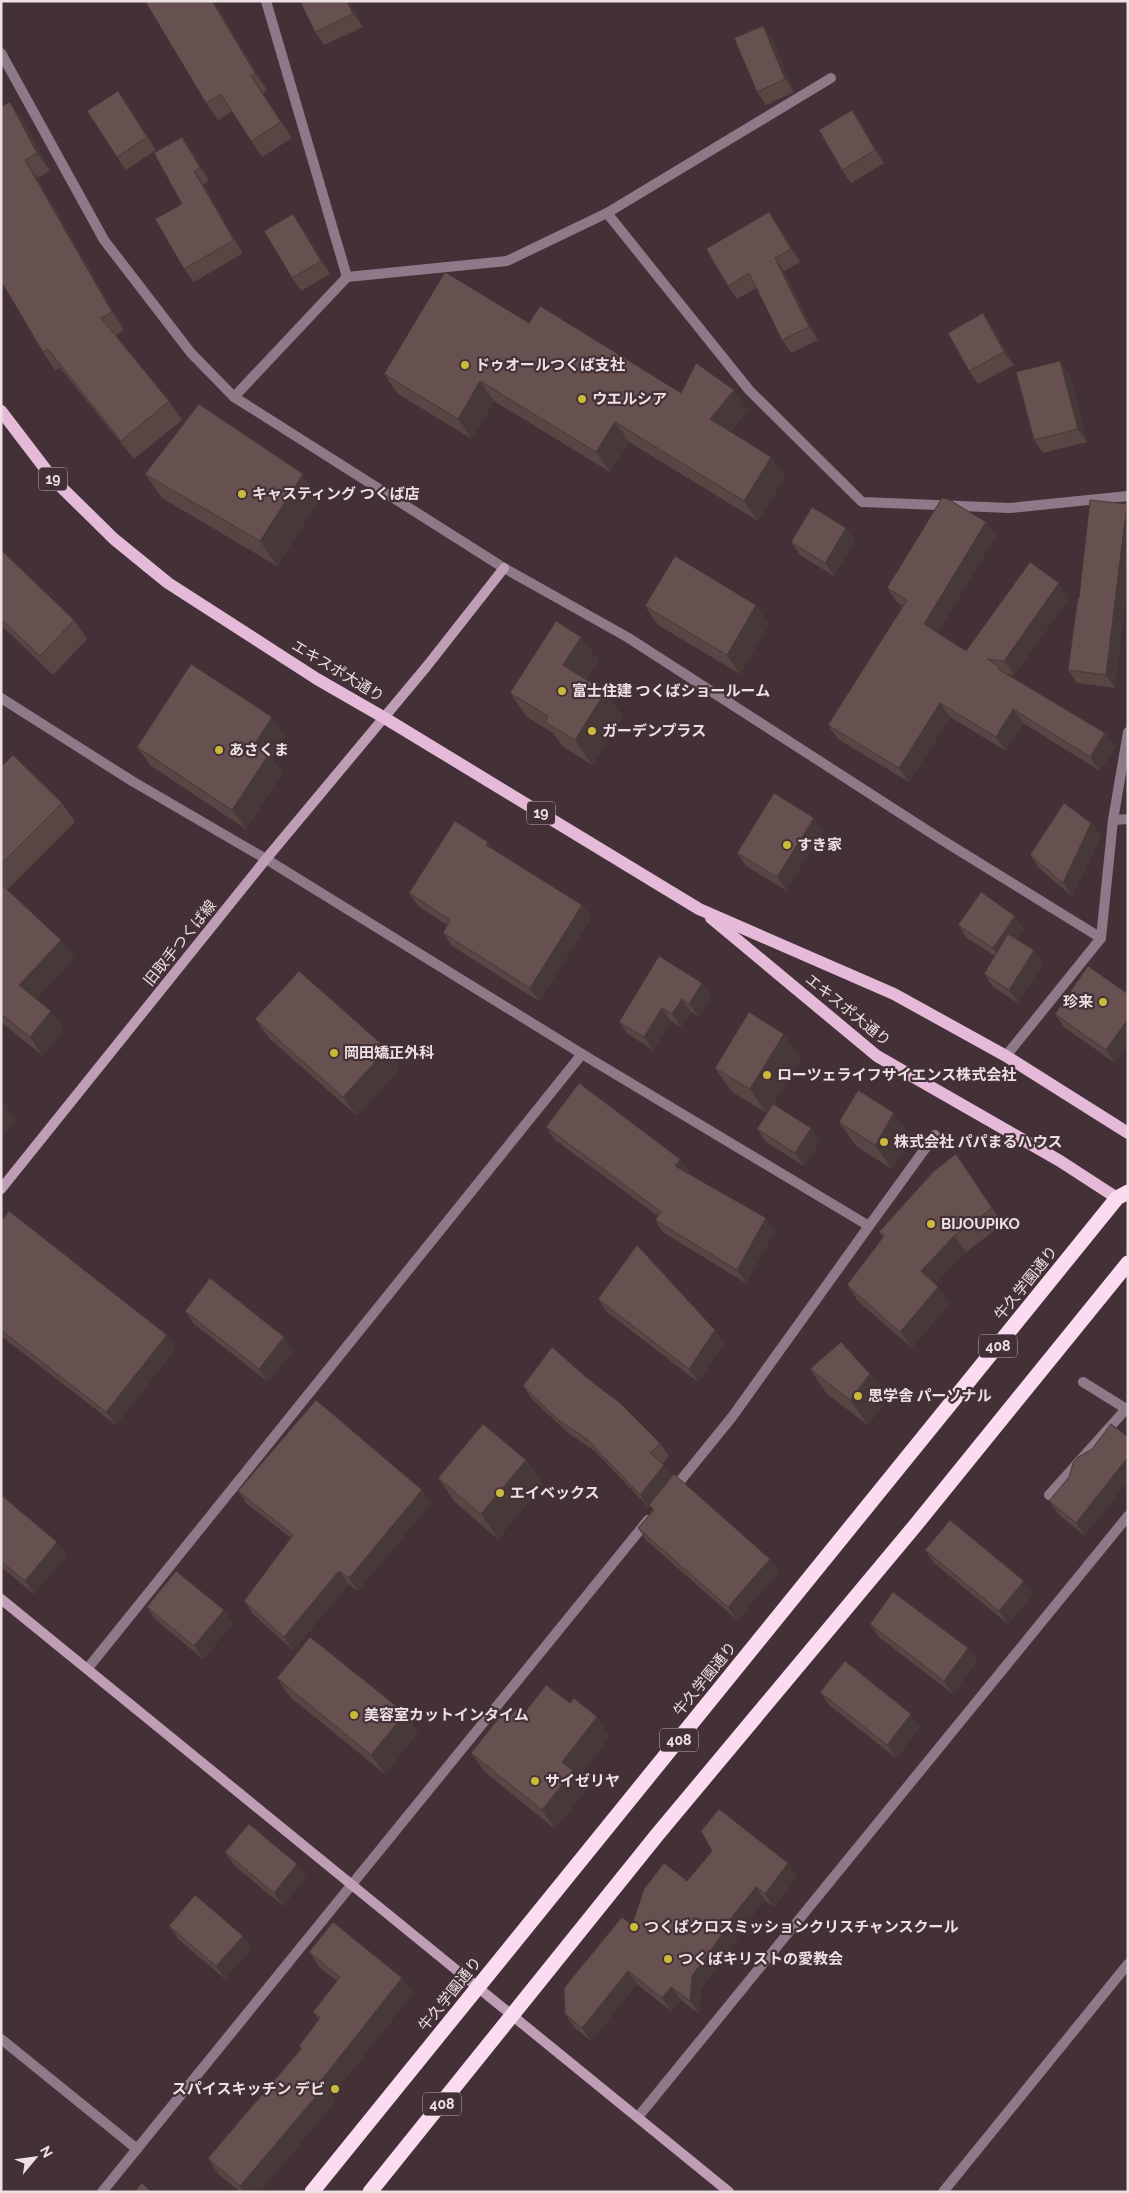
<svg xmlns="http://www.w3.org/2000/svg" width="1129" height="2193" viewBox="0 0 1129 2193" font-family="Raleway,'Noto Sans JP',sans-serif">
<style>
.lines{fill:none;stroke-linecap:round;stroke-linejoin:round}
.lane{stroke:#8e7988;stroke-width:10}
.street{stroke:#8e7988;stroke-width:10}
.secondary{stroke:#bf9eb5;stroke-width:10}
.primary{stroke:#e5bad8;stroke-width:12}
.highway{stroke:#fadbf0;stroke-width:15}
.wall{fill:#584645}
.shaded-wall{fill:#473938}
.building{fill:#665150;stroke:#473938}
.poi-dot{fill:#caba3a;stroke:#443137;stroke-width:2}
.labels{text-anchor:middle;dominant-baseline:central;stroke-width:4.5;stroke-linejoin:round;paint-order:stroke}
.shield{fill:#443137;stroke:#baacb0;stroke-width:1}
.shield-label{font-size:14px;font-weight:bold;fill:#ede1e4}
.poi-label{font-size:15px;font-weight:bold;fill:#ede1e4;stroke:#443137;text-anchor:start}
.street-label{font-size:15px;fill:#ede1e4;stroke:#443137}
</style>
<rect width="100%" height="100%" fill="#443137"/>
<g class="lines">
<path class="lane" d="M1049 1495 1126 1409"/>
<g class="street">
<path d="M266 1 347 277"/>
<path d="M1 53 104 240 191 353 234 397 504 568 627 637 942 840 1101 938"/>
<path d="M607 213 831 78"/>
<path d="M234 397 347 277 507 261 607 213 749 390 862 502 1010 508 1128 496"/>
<path d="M1 698 132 781 266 859 582 1054 869 1226 732 1417 672 1491"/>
<path d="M1113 820 1128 819"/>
<path d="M1006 1056 1101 938 1113 820 1128 732"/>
<path d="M869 1226 935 1135"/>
<path d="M1083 1382 1128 1410"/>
<path d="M88 1668 582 1054"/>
<path d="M1 2039 137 2149"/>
<path d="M638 2117 1128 1516"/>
<path d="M102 2192 648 1520"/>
<path d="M943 2192 1128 1964"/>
</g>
<g class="secondary">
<path d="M1 1189 266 859 427 666 504 568"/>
<path d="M1 1599 729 2192"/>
</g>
<g class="primary">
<path d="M1 411 53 479 114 539 168 583 317 679 383 717 699 909 894 994 1006 1056 1128 1133"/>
<path d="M711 918 877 1056 1060 1161 1117 1198"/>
</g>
<g class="highway">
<path d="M312 2192 1117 1198 1128 1192"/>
<path d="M370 2192 657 1835 914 1527 1128 1263"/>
</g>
</g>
<g class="wall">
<path d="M214 1 267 90 263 93 292 138 262 157 232 111 218 120 206 103Z"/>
<path d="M300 1H350L363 27 324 45 315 32Z"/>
<path d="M763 26 772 39 794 92 766 105 757 92Z"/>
<path d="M128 104 156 150 126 170 117 157Z"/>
<path d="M852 110 861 123 884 163 851 183 842 170Z"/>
<path d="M23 121 50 171 37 178 124 330 116 335 169 401 182 420 134 459 60 368 55 370 43 352 1 281Z"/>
<path d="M192 150 209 181 203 184 243 253 194 282 184 269 182 204Z"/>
<path d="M769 212 778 225 800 262 784 271 818 340 791 353 782 340 756 288 737 299 728 286Z"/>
<path d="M302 227 330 274 301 291 292 278Z"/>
<path d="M992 326 1014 365 978 384 969 371Z"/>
<path d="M1060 361 1069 374 1087 442 1043 453 1034 440Z"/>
<path d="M384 374 681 393 748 410 730 432 785 477 758 521 629 442 610 472 494 401 472 439 398 394Z"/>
<path d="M145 474 320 498 277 566 162 498Z"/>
<path d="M996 536 937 633 966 651 1069 598 1014 675 1007 674 1105 733 1115 747 1100 771 1023 723 1006 751 950 717 909 782 838 739 828 725 903 606 897 602 887 588Z"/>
<path d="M855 541 834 576 800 555 791 542Z"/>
<path d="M1 550 74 620 87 639 53 675 1 625Z"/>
<path d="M1078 597 1115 688 1077 683 1068 670Z"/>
<path d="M645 606 769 624 740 674 658 625Z"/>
<path d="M581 637 598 661 586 680 605 692 622 717 592 765 562 746 553 733 527 717 510 693Z"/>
<path d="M285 736 272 758 282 773 246 829 151 766 137 747Z"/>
<path d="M1 767 62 803 75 822 7 890 74 958 36 999 51 1011 63 1030 43 1056 1 1022Z"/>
<path d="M814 818 823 831 786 890 746 866 737 853Z"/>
<path d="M1091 823 1101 836 1072 896 1039 868 1030 855Z"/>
<path d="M488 842 493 849 582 905 591 918 539 1001 452 946 443 933 447 925 418 906 409 893Z"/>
<path d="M958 925 1024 929 1017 939 1043 963 1018 1003 993 987 984 974 995 956 967 938Z"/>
<path d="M1088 966 1115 1063 1064 1027 1055 1014Z"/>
<path d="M702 983 711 996 699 1017 691 1012 681 1027 671 1021 653 1050 628 1034 619 1022Z"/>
<path d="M255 1019 400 1068 357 1116 269 1038Z"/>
<path d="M801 1058 773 1104 820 1141 804 1166 766 1142 757 1129 767 1113 732 1092 715 1068Z"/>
<path d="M839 1122 912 1138 892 1169 856 1146Z"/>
<path d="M546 1127 680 1159 689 1172 688 1174 766 1218 775 1231 746 1283 664 1233 655 1220 658 1216 555 1140Z"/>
<path d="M956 1154 1003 1224 966 1252 935 1284 949 1303 912 1348 858 1301 847 1285 883 1238 879 1232Z"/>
<path d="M1 1222 167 1335 176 1348 116 1425 1 1336Z"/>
<path d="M598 1299 724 1343 698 1382 607 1312Z"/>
<path d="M185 1311 293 1350 268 1382 194 1324Z"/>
<path d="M810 1369 870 1374 888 1398 868 1425 827 1394Z"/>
<path d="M523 1386 660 1443 669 1456 662 1464 672 1477 770 1559 779 1572 737 1620 647 1541 638 1528 653 1510 650 1506 649 1508 596 1452 567 1432 532 1399Z"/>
<path d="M1092 1449 1085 1536 1058 1514 1049 1501Z"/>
<path d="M526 1460 543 1484 498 1539 455 1502 438 1478Z"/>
<path d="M422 1490 431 1503 358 1591 349 1584 293 1650 253 1614 244 1601 291 1538 247 1504 238 1491Z"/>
<path d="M1 1495 57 1542 66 1555 34 1594 1 1567Z"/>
<path d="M925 1550 1033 1594 1008 1624 934 1563Z"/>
<path d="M147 1607 233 1623 203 1659 156 1620Z"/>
<path d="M870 1624 968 1648 977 1661 953 1694 879 1637Z"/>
<path d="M277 1678 418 1732 385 1774 290 1697Z"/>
<path d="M820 1692 920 1727 896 1758 829 1705Z"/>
<path d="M523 1715 610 1736 578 1778 586 1790 555 1829 485 1772 471 1753 508 1719Z"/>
<path d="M225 1852 306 1877 283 1906 234 1865Z"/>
<path d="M788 1863 797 1876 774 1907 765 1900 736 1935 738 1938 701 1989 699 2014 681 2000 671 2011 637 1984 591 2041 574 2027 565 2014 632 1925 687 1881Z"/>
<path d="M169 1926 252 1948 225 1979 178 1939Z"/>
<path d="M309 1952 402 1978 413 1993 331 2097 334 2103 259 2192H240L218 2174 208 2158 301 2049 299 2046 319 2020 313 2012 337 1981 320 1968Z"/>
</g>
<g class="shaded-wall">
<path d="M212 1H214L267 90 255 73Z"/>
<path d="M347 1H350L363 27 353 14Z"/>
<path d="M763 26 772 39 794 92 785 79Z"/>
<path d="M251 76 263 93 292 138 281 122Z"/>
<path d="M118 91 128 104 156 150 147 137Z"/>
<path d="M10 102 23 121 50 171 37 153Z"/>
<path d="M852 110 861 123 884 163 875 150Z"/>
<path d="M182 137 192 150 209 181 200 168Z"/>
<path d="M25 160 37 178 124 330 112 312Z"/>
<path d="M194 171 203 184 243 253 234 240Z"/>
<path d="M769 212 778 225 800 262 791 249Z"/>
<path d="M293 214 302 227 330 274 321 261Z"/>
<path d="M775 258 784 271 818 340 809 327Z"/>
<path d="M983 313 992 326 1014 365 1004 352Z"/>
<path d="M1060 361 1069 374 1087 442 1078 429Z"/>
<path d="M480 381 494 401 472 439 458 419Z"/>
<path d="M734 390 748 410 724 439 710 419Z"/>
<path d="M615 422 629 442 610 472 596 452Z"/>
<path d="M771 457 785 477 758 521 744 501Z"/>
<path d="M303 474 320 498 277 566 260 541Z"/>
<path d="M1127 504 1128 506V582L1115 688 1106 675Z"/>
<path d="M986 522 996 536 934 638 924 624Z"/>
<path d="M846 528 855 541 834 576 825 563Z"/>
<path d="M1059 583 1069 598 1014 675 1004 661Z"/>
<path d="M756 605 769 624 740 674 727 655Z"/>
<path d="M581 637 598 661 580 690 563 665Z"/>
<path d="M605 692 622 717 592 765 575 740Z"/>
<path d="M940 703 950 717 909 782 899 768Z"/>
<path d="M1013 709 1023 723 1006 751 996 737Z"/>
<path d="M272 717 285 736 272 758 282 773 246 829 232 810 254 745Z"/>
<path d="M1105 733 1115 747 1100 771 1090 757Z"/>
<path d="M814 818 823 831 786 890 777 877Z"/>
<path d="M1091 823 1101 836 1072 896 1063 883Z"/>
<path d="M488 842 497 855 486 845Z"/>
<path d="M582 905 591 918 539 1001 530 988Z"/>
<path d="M1015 916 1024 929 1002 961 993 948Z"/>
<path d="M61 940 74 958 32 1004 19 985Z"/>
<path d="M1034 950 1043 963 1018 1003 1009 990Z"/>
<path d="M702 983 711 996 699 1017 689 1004Z"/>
<path d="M682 999 691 1012 681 1027 672 1014Z"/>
<path d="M662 1008 671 1021 653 1050 644 1037Z"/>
<path d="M51 1011 63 1030 43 1056 30 1037Z"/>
<path d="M1128 1019V1045L1115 1063 1106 1050Z"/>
<path d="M784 1034 801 1058 767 1114 750 1089Z"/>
<path d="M387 1049 400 1068 357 1116 343 1097Z"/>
<path d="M4 1102 16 1120 1 1139V1104Z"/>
<path d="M894 1113 912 1138 892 1169 875 1145Z"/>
<path d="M811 1128 820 1141 804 1166 795 1153Z"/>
<path d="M956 1154 968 1171 1003 1224 992 1208Z"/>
<path d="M680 1159 689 1172 684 1179 675 1166Z"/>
<path d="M766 1218 775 1231 746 1283 737 1270Z"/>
<path d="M954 1236 966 1252 933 1287 921 1271Z"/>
<path d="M938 1287 949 1303 912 1348 900 1332Z"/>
<path d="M715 1330 724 1343 698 1382 689 1369Z"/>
<path d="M167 1335 176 1348 116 1425 106 1412Z"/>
<path d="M284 1337 293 1350 268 1382 259 1369Z"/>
<path d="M870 1374 888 1398 868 1425 850 1400Z"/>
<path d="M1128 1457V1481L1085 1536 1076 1523Z"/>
<path d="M526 1460 543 1484 498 1539 481 1514Z"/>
<path d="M664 1465 673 1478 649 1508 640 1495Z"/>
<path d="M422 1490 431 1503 358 1591 349 1578Z"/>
<path d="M57 1542 66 1555 34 1594 25 1581Z"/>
<path d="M770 1559 779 1572 737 1620 728 1607Z"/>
<path d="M339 1571 349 1584 293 1650 284 1637Z"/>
<path d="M1024 1581 1033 1594 1008 1624 999 1611Z"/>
<path d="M224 1610 233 1623 203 1659 194 1646Z"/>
<path d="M968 1648 977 1661 953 1694 944 1681Z"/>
<path d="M405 1713 418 1732 385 1774 371 1755Z"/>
<path d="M911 1714 920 1727 896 1758 887 1745Z"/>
<path d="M597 1717 610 1736 578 1778 586 1790 555 1829 542 1810 562 1762Z"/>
<path d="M788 1863 797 1876 774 1907 765 1894Z"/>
<path d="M297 1864 306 1877 283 1906 274 1893Z"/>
<path d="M756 1887 765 1900 736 1935 738 1938 701 1989 699 2014 690 2001 692 1976 727 1923Z"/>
<path d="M243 1936 252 1948 225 1979 216 1966Z"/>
<path d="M628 1971 637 1984 591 2041 582 2028Z"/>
<path d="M402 1978 413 1993 331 2097 334 2103 259 2192H244L240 2186 319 2083Z"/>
<path d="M671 1987 681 2000 671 2011 662 1998Z"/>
</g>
<g class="building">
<path d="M145 1H212L255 73 251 76 281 122 251 141 221 94 206 103Z"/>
<path d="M300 1H347L353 14 315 32Z"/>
<path d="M763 26 785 79 757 92 734 38Z"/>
<path d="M118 91 147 137 117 157 87 111Z"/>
<path d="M10 102 37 153 25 160 112 312 101 318 169 401 121 441 48 349 43 352 1 281V107Z"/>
<path d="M852 110 875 150 842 170 819 130Z"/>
<path d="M182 137 200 168 194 171 234 240 184 269 155 219 182 204 154 153Z"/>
<path d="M769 212 791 249 775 258 809 327 782 340 749 273 728 286 706 249Z"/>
<path d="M293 214 321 261 292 278 264 231Z"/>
<path d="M445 272 529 323 540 306 681 393 696 363 734 390 710 419 771 457 744 501 615 422 596 452 480 381 458 419 384 374Z"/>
<path d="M983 313 1004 352 969 371 948 333Z"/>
<path d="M1060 361 1078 429 1034 440 1016 372Z"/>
<path d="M199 404 303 474 260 541 145 474Z"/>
<path d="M942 498 948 499 986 522 924 624 966 651 1030 562 1059 583 1004 661 987 659 1000 667 998 669 1105 733 1090 757 1013 709 996 737 940 703 899 768 828 725 907 600 887 588Z"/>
<path d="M1090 500 1127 504 1106 675 1068 670 1078 597 1079 598Z"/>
<path d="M812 507 846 528 825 563 791 542Z"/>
<path d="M1 550 74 620 40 656 1 619Z"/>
<path d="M675 556 756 605 727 655 645 606Z"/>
<path d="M556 621 581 637 563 665 605 692 575 740 545 722 548 716 510 693Z"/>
<path d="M191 664 272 717 254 745 269 754 232 810 137 747Z"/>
<path d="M13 755 62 803 1 864V767Z"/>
<path d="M774 793 814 818 777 877 737 853Z"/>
<path d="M1064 803 1091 823 1063 883 1030 855Z"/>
<path d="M455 821 488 842 486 845 582 905 530 988 443 933 450 920 409 893Z"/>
<path d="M1 884 61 940 19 985 51 1011 30 1037 1 1014Z"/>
<path d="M981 892 1015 916 993 948 958 925Z"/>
<path d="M1008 934 1034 950 1009 990 984 974Z"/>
<path d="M659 956 702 983 689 1004 682 999 672 1014 662 1008 644 1037 619 1022Z"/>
<path d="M1088 966 1128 994V1019L1106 1050 1055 1014Z"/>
<path d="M299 971 387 1049 343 1097 255 1019Z"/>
<path d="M749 1012 784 1034 750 1089 715 1068Z"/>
<path d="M579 1083 680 1159 675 1166 766 1218 737 1270 655 1220 661 1212 546 1127Z"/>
<path d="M858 1090 894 1113 875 1145 839 1122Z"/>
<path d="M773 1104 811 1128 795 1153 757 1129Z"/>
<path d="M956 1154 992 1208 954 1236 921 1271 938 1287 900 1332 847 1285 884 1236 879 1232 934 1171Z"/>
<path d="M9 1211 167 1335 106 1412 1 1330V1222Z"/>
<path d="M637 1245 715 1330 689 1369 598 1299Z"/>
<path d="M210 1278 284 1337 259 1369 185 1311Z"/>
<path d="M841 1342 870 1374 850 1400 810 1369Z"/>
<path d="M552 1347 587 1378 620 1403 660 1443 650 1453 664 1465 640 1495 587 1439 557 1419 523 1386Z"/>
<path d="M316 1400 422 1490 349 1578 339 1571 284 1637 244 1601 293 1535 238 1491Z"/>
<path d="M483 1424 526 1460 481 1514 438 1478Z"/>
<path d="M1111 1424 1128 1437V1457L1076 1523 1049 1501 1069 1477 1073 1463 1078 1457 1092 1449Z"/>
<path d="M674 1474 770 1559 728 1607 638 1528 654 1510 649 1505Z"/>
<path d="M1 1495 57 1542 25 1581 1 1561Z"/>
<path d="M950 1520 1024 1581 999 1611 925 1550Z"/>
<path d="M176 1571 224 1610 194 1646 147 1607Z"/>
<path d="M893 1592 968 1648 944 1681 870 1624Z"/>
<path d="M310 1637 405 1713 371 1755 277 1678Z"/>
<path d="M845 1661 911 1714 887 1745 820 1692Z"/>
<path d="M546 1685 570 1703 574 1698 597 1717 562 1762 573 1771 542 1810 471 1753 502 1714 508 1719 516 1709 523 1715Z"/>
<path d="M719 1809 788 1863 765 1894 756 1887 727 1923 729 1925 692 1976 690 2001 671 1987 662 1998 628 1971 582 2028 565 2014 564 1988 622 1917 632 1925 644 1889 664 1863 687 1881 712 1851 701 1831Z"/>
<path d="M249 1824 297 1864 274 1893 225 1852Z"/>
<path d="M195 1895 243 1936 216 1966 169 1926Z"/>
<path d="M333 1922 402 1978 319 2083 324 2087 240 2186 208 2158 302 2048 299 2046 320 2018 313 2012 340 1977 309 1952Z"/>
<path d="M142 2183 152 2192H134Z"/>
</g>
<g class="poi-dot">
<circle cx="465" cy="365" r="5"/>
<circle cx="582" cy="399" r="5"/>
<circle cx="242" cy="494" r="5"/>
<circle cx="562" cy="691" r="5"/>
<circle cx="592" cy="731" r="5"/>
<circle cx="219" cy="750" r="5"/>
<circle cx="787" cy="845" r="5"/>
<circle cx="1103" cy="1002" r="5"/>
<circle cx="334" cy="1053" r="5"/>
<circle cx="767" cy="1075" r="5"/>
<circle cx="884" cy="1142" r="5"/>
<circle cx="931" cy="1224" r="5"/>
<circle cx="858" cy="1396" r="5"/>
<circle cx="500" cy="1493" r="5"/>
<circle cx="354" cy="1715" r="5"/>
<circle cx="535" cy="1781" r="5"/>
<circle cx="634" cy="1927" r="5"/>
<circle cx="668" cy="1959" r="5"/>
<circle cx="335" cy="2089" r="5"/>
</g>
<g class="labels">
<g class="shield">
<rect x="39" y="467.5" width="28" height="23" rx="4"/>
<rect x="527" y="801.5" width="28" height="23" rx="4"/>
<rect x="979" y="1334.5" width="38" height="23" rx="4"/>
<rect x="660" y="1728.5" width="38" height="23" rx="4"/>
<rect x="423" y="2092.5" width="38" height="23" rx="4"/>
</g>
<g class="shield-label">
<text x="53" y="479">19</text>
<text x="541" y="813">19</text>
<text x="998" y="1346">408</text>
<text x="679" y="1740">408</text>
<text x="442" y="2104">408</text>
</g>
<g class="poi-label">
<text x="475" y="365">ドゥオールつくば支社</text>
<text x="592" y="399">ウエルシア</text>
<text x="252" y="494">キャスティング つくば店</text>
<text x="572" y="691">富士住建 つくばショールーム</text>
<text x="602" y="731">ガーデンプラス</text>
<text x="229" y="750">あさくま</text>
<text x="797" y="845">すき家</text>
<text x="1093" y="1002" text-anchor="end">珍来</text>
<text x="344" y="1053">岡田矯正外科</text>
<text x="777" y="1075">ローツェライフサイエンス株式会社</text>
<text x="894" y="1142">株式会社 パパまるハウス</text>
<text x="941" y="1224">BIJOUPIKO</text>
<text x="868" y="1396">思学舎 パーソナル</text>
<text x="510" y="1493">エイベックス</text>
<text x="364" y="1715">美容室カットインタイム</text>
<text x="545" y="1781">サイゼリヤ</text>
<text x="644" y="1927">つくばクロスミッションクリスチャンスクール</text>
<text x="678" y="1959">つくばキリストの愛教会</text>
<text x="325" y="2089" text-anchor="end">スパイスキッチン デビ</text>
</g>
<g class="street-label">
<text transform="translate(338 671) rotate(31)">エキスポ大通り</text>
<text transform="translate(180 943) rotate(-51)">旧取手つくば線</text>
<text transform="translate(848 1010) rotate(39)">エキスポ大通り</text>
<text transform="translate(1026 1283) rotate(-51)">牛久学園通り</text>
<text transform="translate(705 1679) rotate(-51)">牛久学園通り</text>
<text transform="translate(450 1994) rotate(-51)">牛久学園通り</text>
</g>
</g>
<rect width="1129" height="2193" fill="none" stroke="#ede1e4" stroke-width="5"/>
<g transform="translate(35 2158) rotate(61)" stroke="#443137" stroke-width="4" paint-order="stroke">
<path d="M0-4L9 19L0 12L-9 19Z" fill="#ede1e4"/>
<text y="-8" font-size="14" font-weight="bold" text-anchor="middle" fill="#ede1e4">N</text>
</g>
</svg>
